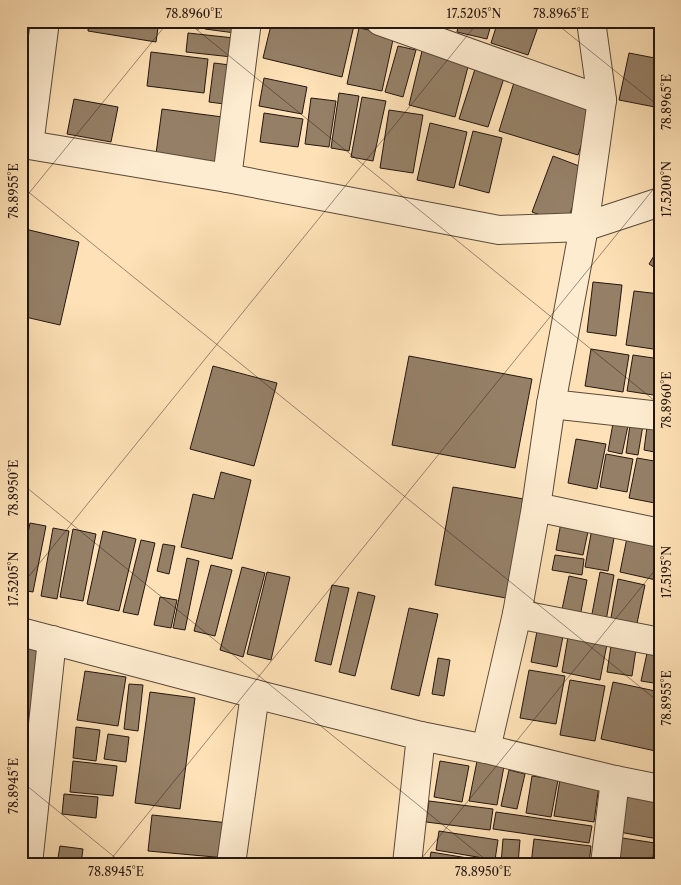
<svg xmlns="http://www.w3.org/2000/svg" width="681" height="885" viewBox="0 0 681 885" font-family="'Libre Caslon Text',serif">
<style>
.building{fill:#958067;stroke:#241711}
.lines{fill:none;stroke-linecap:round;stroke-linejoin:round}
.minor-casing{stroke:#5a4a3a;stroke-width:30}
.minor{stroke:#feecd0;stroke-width:28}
.ticks{fill:none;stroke:#241711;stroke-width:1;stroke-opacity:0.45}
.neatline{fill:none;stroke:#241711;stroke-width:2}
.ticks-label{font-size:12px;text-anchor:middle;fill:#241711}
</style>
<rect width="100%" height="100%" fill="#fee1b6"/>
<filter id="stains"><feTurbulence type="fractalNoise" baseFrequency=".004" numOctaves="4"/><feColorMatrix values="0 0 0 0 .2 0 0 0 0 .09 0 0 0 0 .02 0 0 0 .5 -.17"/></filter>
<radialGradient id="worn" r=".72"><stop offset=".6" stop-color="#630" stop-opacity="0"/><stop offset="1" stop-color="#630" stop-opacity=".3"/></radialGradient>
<g class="building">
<path d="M89 21H159L156 42 88 31Z"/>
<path d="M172 21H200L199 29 171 25Z"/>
<path d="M207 21H237L235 33 205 29Z"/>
<path d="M272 21H355L342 77 263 58Z"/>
<path d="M459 21H492L487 39 457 32Z"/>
<path d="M498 21H540L528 55 491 43Z"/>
<path d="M359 28 394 35 382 91 347 84Z"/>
<path d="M188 33 234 38 232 57 186 52Z"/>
<path d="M398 46 416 50 403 97 385 92Z"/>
<path d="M423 47 470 59 455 117 409 105Z"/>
<path d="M151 52 208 59 204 93 147 86Z"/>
<path d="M629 53 660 59V108L619 100Z"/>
<path d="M214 63 238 66 232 105 209 102Z"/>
<path d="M476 66 505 75 488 127 459 119Z"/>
<path d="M516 76 595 104 578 155 499 131Z"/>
<path d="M264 78 307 87 302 114 259 106Z"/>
<path d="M339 93 359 96 349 151 331 148Z"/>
<path d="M362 97 386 101 373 161 351 157Z"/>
<path d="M311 98 336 101 329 147 305 144Z"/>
<path d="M74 99 118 107 111 142 67 134Z"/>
<path d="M162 109 230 118 224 163 156 154Z"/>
<path d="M389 110 423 115 413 173 380 168Z"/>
<path d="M264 113 303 119 298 147 260 142Z"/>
<path d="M430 123 467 132 454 188 417 180Z"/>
<path d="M473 131 502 138 489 193 459 185Z"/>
<path d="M553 156 587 169 566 224 532 212Z"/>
<path d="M21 228 79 242 60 325 21 316Z"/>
<path d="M660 246V271L649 264Z"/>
<path d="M593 282 622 285 616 336 587 332Z"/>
<path d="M634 291 660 294V350L626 345Z"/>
<path d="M591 349 629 355 623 392 585 386Z"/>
<path d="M633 355 660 359V396L627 391Z"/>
<path d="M409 356 532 379 515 468 392 445Z"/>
<path d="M213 366 277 383 254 466 190 449Z"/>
<path d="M614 418 629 421 622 454 608 451Z"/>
<path d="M631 418 644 419 638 455 626 453Z"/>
<path d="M648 419 660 421V453L644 450Z"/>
<path d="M576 439 606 444 597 489 568 483Z"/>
<path d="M606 454 633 459 627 492 600 487Z"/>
<path d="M637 458 660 462V504L629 498Z"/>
<path d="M221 472 251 480 232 559 181 547 193 494 214 499Z"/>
<path d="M453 487 524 499 506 598 435 585Z"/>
<path d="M562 517 590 522 583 555 556 550Z"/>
<path d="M30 523 46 526 33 592 21 590V567Z"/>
<path d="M593 523 616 527 608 571 585 567Z"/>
<path d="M53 528 69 531 57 599 41 596Z"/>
<path d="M629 528 660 534V561L656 580 620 572Z"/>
<path d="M73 529 96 534 83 601 60 597Z"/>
<path d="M103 531 136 539 119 611 87 604Z"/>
<path d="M141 540 155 543 138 615 123 612Z"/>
<path d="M163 544 175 546 169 574 157 571Z"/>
<path d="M555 555 584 559 582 575 552 570Z"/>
<path d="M187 558 199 561 185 630 173 628Z"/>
<path d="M211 565 232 570 215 636 194 631Z"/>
<path d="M242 567 265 573 243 657 220 650Z"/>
<path d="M267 572 290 577 271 660 247 654Z"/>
<path d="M600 572 614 575 606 621 591 619Z"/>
<path d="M569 576 587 580 579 622 560 619Z"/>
<path d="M618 579 645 585 636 628 610 623Z"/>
<path d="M332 585 349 588 331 665 315 661Z"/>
<path d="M358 592 375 596 355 676 339 672Z"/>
<path d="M160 597 177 600 171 628 154 625Z"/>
<path d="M409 608 438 614 419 696 391 689Z"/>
<path d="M539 621 565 626 557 667 531 662Z"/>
<path d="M569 631 608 639 600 680 562 672Z"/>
<path d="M612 639 637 643 632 676 607 672Z"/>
<path d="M649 644 660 646V684L641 681Z"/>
<path d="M21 646 49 650 37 730 21 728Z"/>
<path d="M438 658 450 660 444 696 432 694Z"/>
<path d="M529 670 565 676 556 724 520 718Z"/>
<path d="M85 671 126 677 118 726 77 720Z"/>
<path d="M570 680 605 686 595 741 560 735Z"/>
<path d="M613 682 660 692V752L601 739Z"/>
<path d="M129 684 143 685 138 731 124 729Z"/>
<path d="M150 692 195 698 180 809 135 803Z"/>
<path d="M76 727 100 730 96 761 73 758Z"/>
<path d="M108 734 129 737 126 762 104 759Z"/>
<path d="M21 737 32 739 28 769 21 768Z"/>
<path d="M73 761 117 766 113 796 70 792Z"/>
<path d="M440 761 469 766 462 802 434 797Z"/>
<path d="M477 761 504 766 497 805 469 801Z"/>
<path d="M509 770 525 774 517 809 501 806Z"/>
<path d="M532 776 558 780 551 817 526 813Z"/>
<path d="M560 779 599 785 594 822 554 816Z"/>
<path d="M627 792 660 798V831L658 839 619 832Z"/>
<path d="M64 794 98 797 96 818 62 814Z"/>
<path d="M429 801 493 809 490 830 426 822Z"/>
<path d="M496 812 592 826 589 843 493 829Z"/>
<path d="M152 815 229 823 226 858 148 851Z"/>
<path d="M439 831 498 840 495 860 436 850Z"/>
<path d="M616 837 655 843 652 864H612Z"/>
<path d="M503 839 520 840 518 864H501Z"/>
<path d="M534 839 591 846 589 864H531Z"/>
<path d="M60 846 83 849 81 864H57Z"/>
<path d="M431 852 492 862V864H429Z"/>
</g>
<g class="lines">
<g class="minor-casing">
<g id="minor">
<path d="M45 21 29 145 227 178 499 230 584 227 602 100 591 21"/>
<path d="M380 21 602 100"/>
<path d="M227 178 247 21"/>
<path d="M551 404 660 416"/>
<path d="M536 507 660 533"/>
<path d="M517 614 660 642"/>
<path d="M21 632 255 694 231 864"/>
<path d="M255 694 421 736 407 864"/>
<path d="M421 736 486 749 615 780 660 789"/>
<path d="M486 749 517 614 536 507 551 404 584 227 660 202"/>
<path d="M28 864 52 640"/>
<path d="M605 864 615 780"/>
</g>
</g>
<use href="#minor" class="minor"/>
</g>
<path class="ticks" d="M186 21 660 405M553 21 660 107M21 186 660 703M21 203 169 21M21 483 491 864M21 586 479 21M21 781 123 864M107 864 660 181M417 864 660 564"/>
<rect width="681" height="885" fill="none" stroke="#fee1b6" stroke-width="55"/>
<rect x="28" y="28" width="626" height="830" class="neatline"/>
<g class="ticks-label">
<text x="194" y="18">78.8960°E</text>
<text x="474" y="18">17.5205°N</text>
<text x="561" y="18">78.8965°E</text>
<text transform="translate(667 102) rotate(-90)" y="4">78.8965°E</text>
<text transform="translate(667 189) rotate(-90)" y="4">17.5200°N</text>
<text transform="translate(14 191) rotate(-90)" y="4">78.8955°E</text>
<text transform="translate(667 400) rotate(-90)" y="4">78.8960°E</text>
<text transform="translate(14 488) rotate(-90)" y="4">78.8950°E</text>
<text transform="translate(667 572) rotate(-90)" y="4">17.5195°N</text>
<text transform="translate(14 579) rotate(-90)" y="4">17.5205°N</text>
<text transform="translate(667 698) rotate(-90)" y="4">78.8955°E</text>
<text transform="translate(14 786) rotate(-90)" y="4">78.8945°E</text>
<text x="116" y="876">78.8945°E</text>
<text x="483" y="876">78.8950°E</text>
</g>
<rect width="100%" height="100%" filter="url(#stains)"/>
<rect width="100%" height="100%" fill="url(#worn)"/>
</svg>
